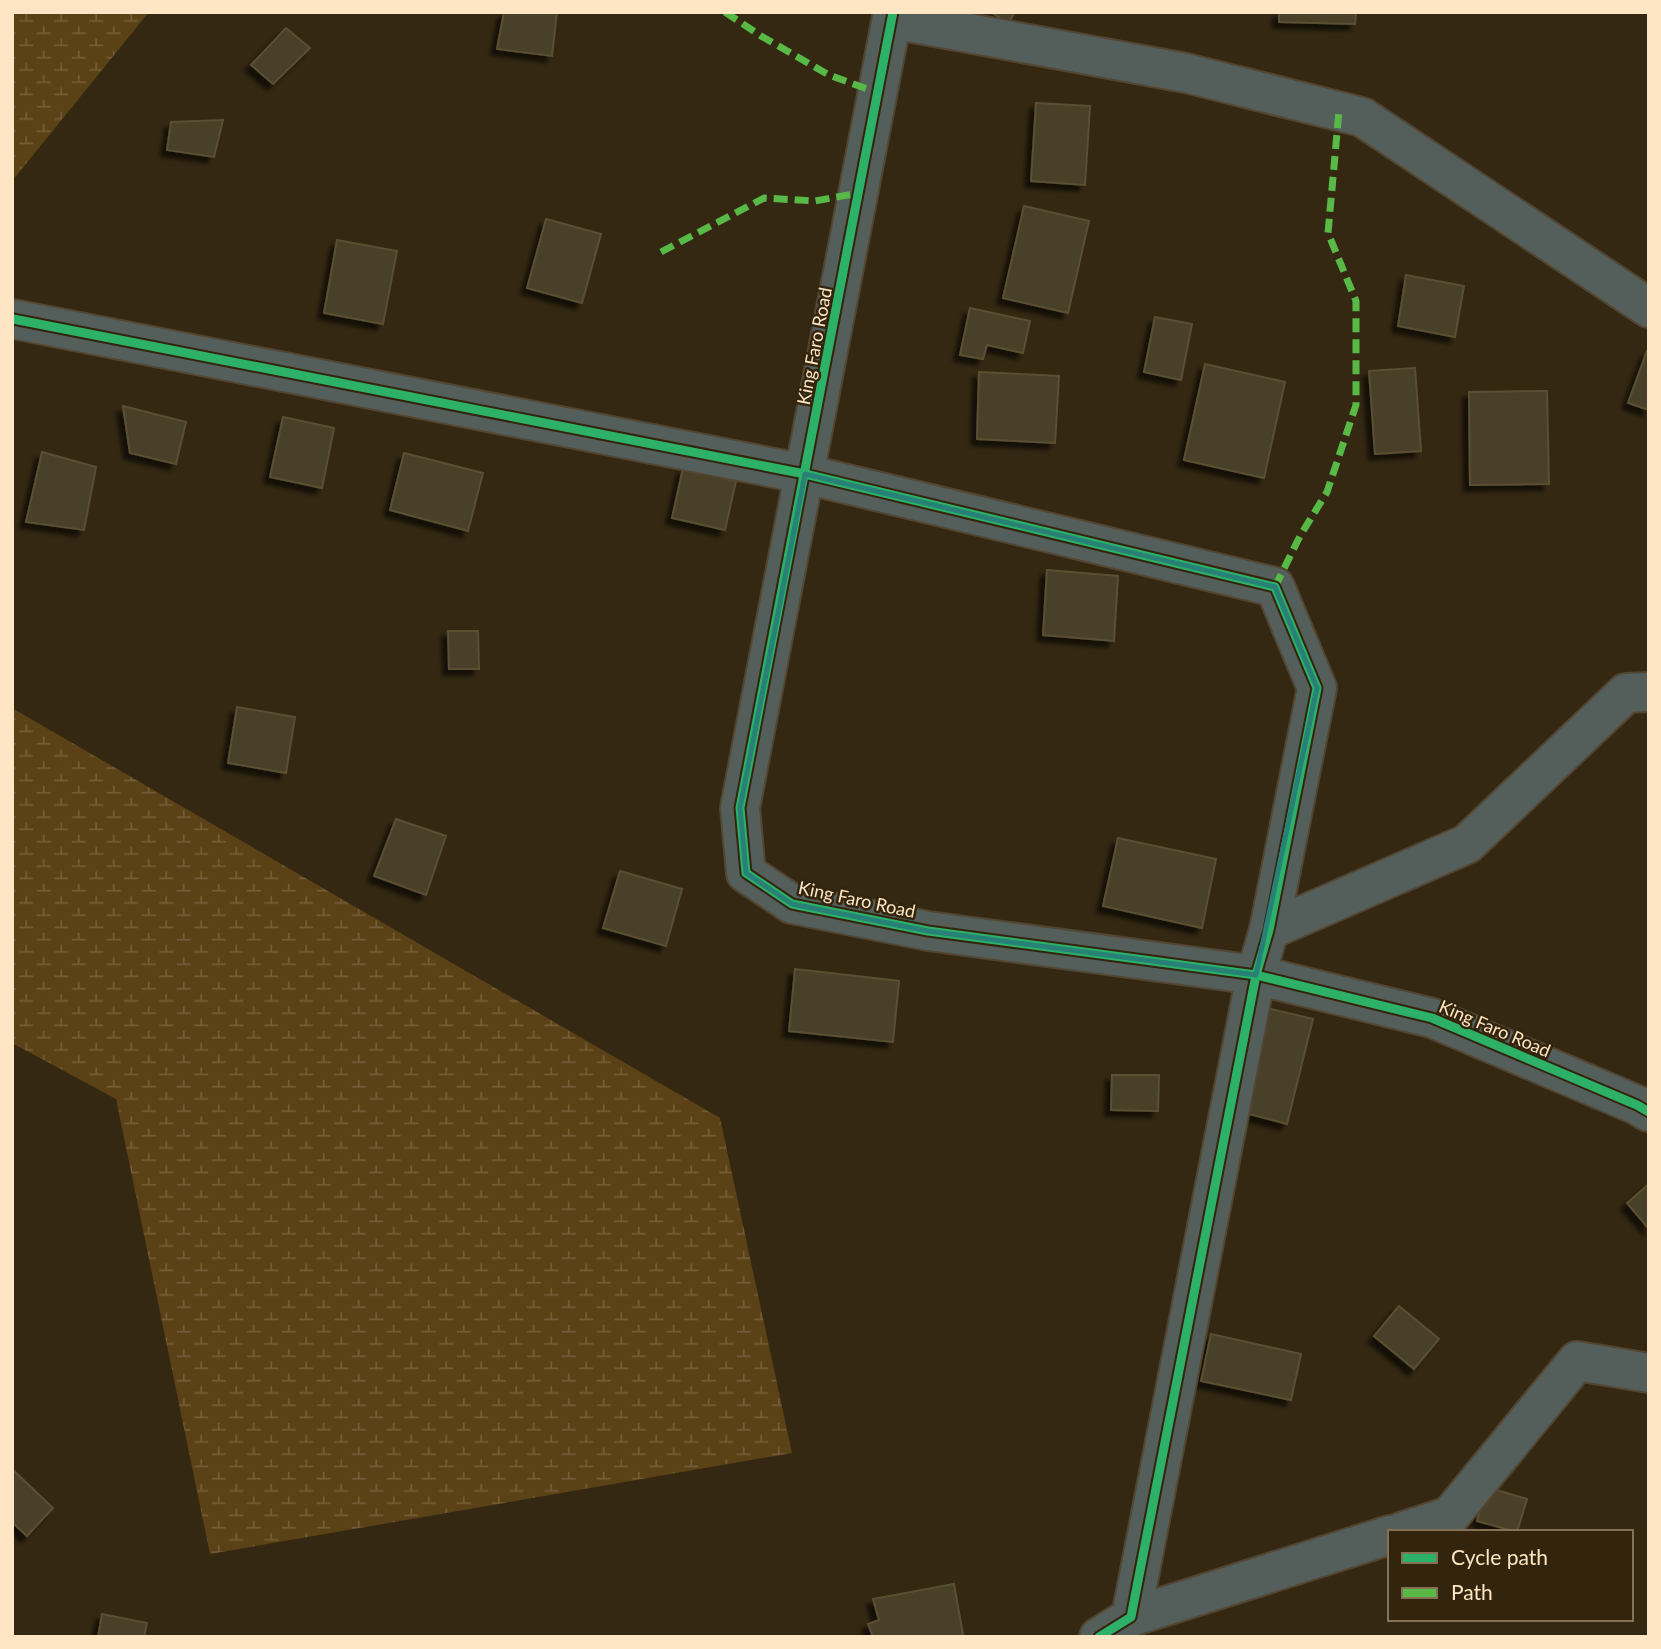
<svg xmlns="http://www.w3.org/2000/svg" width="1661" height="1649" viewBox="0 0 1661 1649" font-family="Lato,sans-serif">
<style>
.wetland{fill:url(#wetland-marsh)}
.building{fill:#483f29;stroke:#5a5032;stroke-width:2;filter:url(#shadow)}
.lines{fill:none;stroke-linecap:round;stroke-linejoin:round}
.minor-casing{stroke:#524531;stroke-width:42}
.minor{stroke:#545e5b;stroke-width:38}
.quiet{stroke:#58b947;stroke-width:7;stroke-dasharray:14 7;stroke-linecap:butt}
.cycleway-casing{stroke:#33240d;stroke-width:13}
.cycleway{stroke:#2db169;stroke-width:9}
.marked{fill:none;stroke:#278176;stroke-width:5;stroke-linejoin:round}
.labels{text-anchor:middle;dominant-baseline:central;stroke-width:5;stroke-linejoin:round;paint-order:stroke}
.street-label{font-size:18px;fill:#fee5c3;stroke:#33240d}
</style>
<defs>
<pattern id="wetland-marsh" width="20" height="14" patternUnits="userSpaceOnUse" patternTransform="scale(1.75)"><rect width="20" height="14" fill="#5b4116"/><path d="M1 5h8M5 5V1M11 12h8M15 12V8" fill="none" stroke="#745c36"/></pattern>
<filter id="shadow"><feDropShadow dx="-6" dy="6" stdDeviation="2" flood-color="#0009"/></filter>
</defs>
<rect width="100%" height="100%" fill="#342812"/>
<g class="wetland">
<path d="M12 12H149L12 181Z"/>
<path d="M12 708 720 1118 792 1453 210 1554 116 1099 12 1043Z"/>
</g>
<g class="building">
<path d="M504 12H557L552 56 497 49Z"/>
<path d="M991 12H1015L1008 23Z"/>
<path d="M1279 12H1356L1355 24 1279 22Z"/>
<path d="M286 28 310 48 273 84 251 65Z"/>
<path d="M1036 103 1090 106 1085 185 1031 181Z"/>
<path d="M223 120 214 157 167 150 171 122Z"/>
<path d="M1024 206 1089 221 1068 313 1003 298Z"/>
<path d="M546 219 601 234 582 303 527 288Z"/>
<path d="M337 240 397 251 383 324 324 313Z"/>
<path d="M1406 275 1464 286 1455 337 1398 326Z"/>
<path d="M970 308 1030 321 1023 353 987 345 983 359 960 355Z"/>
<path d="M1155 317 1192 324 1181 380 1144 372Z"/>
<path d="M1647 351H1649V410L1628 403Z"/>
<path d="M1205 364 1285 382 1264 478 1184 460Z"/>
<path d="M1415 368 1421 451 1375 454 1369 371Z"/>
<path d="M979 372 1059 376 1055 443 977 439Z"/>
<path d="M1547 391 1549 484 1470 485 1469 392Z"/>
<path d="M123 406 186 422 176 464 130 453Z"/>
<path d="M283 417 334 428 322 488 270 477Z"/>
<path d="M42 452 96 467 84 530 26 522Z"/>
<path d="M404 453 483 473 468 531 390 510Z"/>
<path d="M683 468 736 481 725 530 672 518Z"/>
<path d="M1047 570 1118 576 1114 641 1043 635Z"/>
<path d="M448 631H478L479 669H449Z"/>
<path d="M237 707 295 717 286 773 228 763Z"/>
<path d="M396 819 446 836 426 895 374 876Z"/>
<path d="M1118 838 1216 859 1202 928 1103 906Z"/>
<path d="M620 871 682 889 666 946 603 928Z"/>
<path d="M795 969 899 981 893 1042 789 1031Z"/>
<path d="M1267 1008 1313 1019 1287 1124 1242 1112Z"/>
<path d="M1112 1075H1159L1158 1111 1111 1110Z"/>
<path d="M1649 1184V1229L1627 1203Z"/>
<path d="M1399 1306 1439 1339 1414 1369 1374 1336Z"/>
<path d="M1211 1334 1301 1354 1291 1400 1201 1381Z"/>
<path d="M12 1469 53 1508 27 1536 12 1522Z"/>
<path d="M1486 1487 1527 1499 1517 1532 1477 1521Z"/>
<path d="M954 1584 963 1635 952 1637H873L868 1624 879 1620 873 1599Z"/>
<path d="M102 1614 147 1623 144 1637H98Z"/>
</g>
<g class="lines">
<g class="minor-casing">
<g id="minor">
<path d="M893 12 740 808 746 873 792 904 928 931 1256 975 1432 1018 1637 1105 1649 1112"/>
<path d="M892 19 1186 73 1362 117 1649 308"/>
<path d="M13 319 805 474 1275 587 1317 688 1269 930 1256 975 1131 1617 1099 1637"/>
<path d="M1269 930 1467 844 1626 693 1649 692"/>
<path d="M1401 1532 1450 1516 1577 1361 1649 1373"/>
<path d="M1131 1617 1390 1535"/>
</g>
</g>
<use href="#minor" class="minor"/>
<g class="quiet">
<path d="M725 12 761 36 829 75 878 93"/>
<path d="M661 252 764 198 815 201 859 193"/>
<path d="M1275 587 1300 536 1327 492 1356 405V301L1328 233 1339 111"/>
</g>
<g class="cycleway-casing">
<g id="cycleway">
<path d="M893 12 740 808 746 873 792 904 928 931 1256 975 1432 1018 1637 1105 1649 1112"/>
<path d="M13 319 805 474 1275 587 1317 688 1269 930 1256 975 1131 1617 1099 1637"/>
</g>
</g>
<use href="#cycleway" class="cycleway"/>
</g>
<path class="marked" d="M805 474 1275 587 1317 688 1256 975 928 931 792 904 746 873 740 808Z"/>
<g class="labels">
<g class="street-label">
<text transform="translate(814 346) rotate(-79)">King Faro Road</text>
<text transform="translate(857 899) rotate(12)">King Faro Road</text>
<text transform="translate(1495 1028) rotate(23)">King Faro Road</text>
</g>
</g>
<rect width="1661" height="1649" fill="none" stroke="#fee5c3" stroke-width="28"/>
<rect x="1388" y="1530" width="245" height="91" fill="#33240d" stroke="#847156" stroke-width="2"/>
<rect x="1402" y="1553" width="35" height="10" fill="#2db169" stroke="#847156" stroke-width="2"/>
<text x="1451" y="1565" font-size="21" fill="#fee5c3">Cycle path</text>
<rect x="1402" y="1588" width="35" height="10" fill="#58b947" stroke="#847156" stroke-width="2"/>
<text x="1451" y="1600" font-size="21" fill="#fee5c3">Path</text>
</svg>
